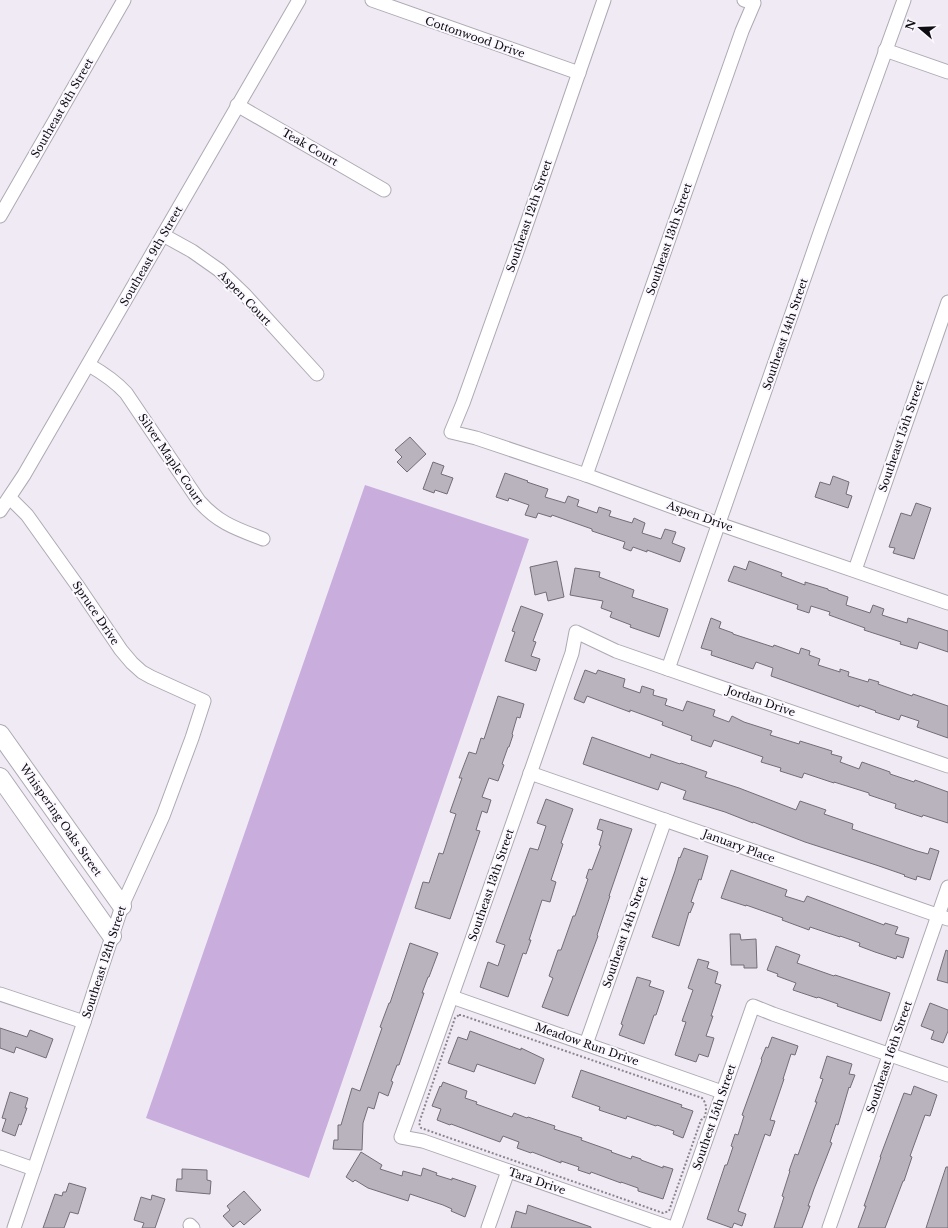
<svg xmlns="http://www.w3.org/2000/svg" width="948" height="1228" viewBox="0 0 948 1228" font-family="'Libre Baskerville',serif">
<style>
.green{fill:#c8addd}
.building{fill:#b9b3bd;stroke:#726d76}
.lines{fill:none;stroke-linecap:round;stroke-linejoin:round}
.street-casing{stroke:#aea9b3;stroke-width:15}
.secondary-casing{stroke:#aea9b3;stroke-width:20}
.path{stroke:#8a858d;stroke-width:2;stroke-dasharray:2 2;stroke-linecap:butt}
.street{stroke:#fff;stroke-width:13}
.secondary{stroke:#fff;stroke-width:18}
.labels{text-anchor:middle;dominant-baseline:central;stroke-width:4;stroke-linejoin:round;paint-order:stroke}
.street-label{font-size:11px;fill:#0f0d11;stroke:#fcf8ff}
</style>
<rect width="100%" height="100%" fill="#f0eaf5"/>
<path class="green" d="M365 485 529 539 309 1178 146 1118Z"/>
<g class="building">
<path d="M410 437 426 454 407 472 397 462 402 457 395 450Z"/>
<path d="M433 462 444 466 441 474 453 478 447 494 435 490 434 493 423 489Z"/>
<path d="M505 473 528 481 527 482 548 489 545 497 565 503 568 496 579 500 577 506 597 513 599 507 611 511 609 516 632 523 634 518 645 523 642 533 661 539 665 529 676 532 672 543 685 548 680 562 647 550V552L633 547 631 551 623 548 625 542 592 531V529L552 515 551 517 538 513 536 518 525 515 529 505 509 498 508 501 496 497Z"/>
<path d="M833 476 849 482 846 494 852 496 848 508 815 497 820 482 830 485Z"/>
<path d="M916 503 931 508 914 559 893 553 895 548 889 547 901 513 911 516Z"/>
<path d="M557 561 564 597 548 601 546 592 535 595 530 567Z"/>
<path d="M749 561 782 573 781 576 805 585V582L828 589V590L848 597 846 605 870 613 873 605 884 609 882 615 907 623 908 618 948 631V652L919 642 917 649 900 644 901 642 864 630 865 628 829 615 830 612 811 606 809 613 797 609 798 605 728 581 734 566 746 570Z"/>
<path d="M575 568 600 572 599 577 634 590 632 597 668 609 659 637 630 627 631 625 610 617 612 612 601 608 603 601 570 595Z"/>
<path d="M521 606 543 614 533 641 536 642 531 656 540 659 536 671 505 661 515 632 512 631Z"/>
<path d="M711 618 721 622 719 628 733 633V634L773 647 774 645 799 654 801 648 810 651 809 655 820 659 818 665 840 672V669L849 672 848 676 868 682 869 679 879 682 878 684 912 696 913 694 948 706V738L917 727 919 721 901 715 899 720 875 712 876 711 859 705V707L771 676 773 668 756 662 753 669 711 655 712 651 701 648Z"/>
<path d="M585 670 596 674 598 670 625 679 623 687 640 693 642 686 654 690 653 695 667 699 665 705 683 711 687 701 715 710 713 716 729 722 732 716 744 722 772 731 770 735 799 744 800 741 832 751 831 754 842 757 840 762 859 769 862 762 890 772V774L914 782 915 780 948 792V823L923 815 922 817 895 808 896 804 869 795V793L834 782V783L804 773 802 778 780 771 781 768 761 762 763 757 714 740 711 747 691 740 692 736 662 725 663 722 630 710V712L587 696 584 703 574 699Z"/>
<path d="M498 696 524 704 520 718 517 717 512 734 513 735 509 747H508L502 764 504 765 498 781 489 778 482 797 491 800 487 813 482 811 476 830 480 831 450 919 415 908 423 882 429 883 439 853 443 854 456 814 450 812 462 778H459L469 752 476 754 481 738 484 739Z"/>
<path d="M592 737 650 758 651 754 680 764 681 763 707 772 705 777 739 788 796 810 800 801 826 810 824 814 853 824 852 829 917 851 928 854 930 848 939 851 930 880 917 876 916 880 904 876 905 875 876 865 805 842 753 822V823L725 812 683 799 686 791 661 782 658 790 583 764Z"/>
<path d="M546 799 573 809 561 843 563 844 551 880 556 882 550 902 542 900 529 940H531L526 954 523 953 508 997 480 987 488 962 498 966 505 945 496 942 530 848 538 850 546 826 537 823Z"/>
<path d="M600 819 632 829 609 896H610L597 935 598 936 568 1016 542 1007 553 978 549 976 558 950H561L573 916H575L588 879 586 878 589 869 592 870 601 846 599 845 603 831 597 829Z"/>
<path d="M684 848 708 856 701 880 699 879 691 902 694 903 690 913 689 912 679 946 652 937 675 871 679 857 680 858Z"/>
<path d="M731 870 787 890 785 896 804 902 807 896 884 925 885 923 898 927 895 934 909 938 903 958 897 956 896 959 875 952 859 946 860 943 840 936V937L810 927 809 930 782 920 783 918 746 905V906L721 898Z"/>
<path d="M730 934H740L741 940 756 939 757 968H744V965H731Z"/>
<path d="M410 943 438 953 429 977H428L422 993H424L399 1065H397L391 1081 393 1082 388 1096 379 1092 374 1109 368 1107 363 1123 362 1150 333 1149 334 1140H338V1125H341L352 1088 360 1091 382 1028 380 1027 389 1003H390Z"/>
<path d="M776 946 800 955 797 963 834 976 835 975 890 993 881 1021 837 1006 838 1004 818 997 817 998 793 990 796 983 777 976 778 974 767 970Z"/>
<path d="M946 950 948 951V983L937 980Z"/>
<path d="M698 959 709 962 707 968 718 972 715 983 721 985 711 1016H713L706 1036 714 1038 708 1057 699 1054 696 1062 675 1055 686 1022 682 1021 693 990 688 988Z"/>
<path d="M637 977 651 981 649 986 664 991 656 1015H654L644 1044 619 1035 623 1025 621 1024Z"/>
<path d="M930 1003 948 1010V1031L943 1043 931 1039 934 1031 921 1026Z"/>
<path d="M0 1028 27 1037 30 1030 53 1039 46 1058 16 1047 14 1053 0 1048Z"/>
<path d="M470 1031 521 1050V1048L544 1059 535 1084 477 1064 474 1072 448 1063 458 1037 467 1040Z"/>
<path d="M772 1037 798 1046 795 1055 791 1054 783 1079H784L770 1120 775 1121 770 1136 765 1134 738 1211 746 1214 742 1226 734 1223 732 1228 707 1219 725 1165H727L733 1147 731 1146 735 1134 738 1135 744 1116 742 1115 762 1060 761 1059 766 1047 768 1048Z"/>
<path d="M827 1056 852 1064 849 1074 855 1075 850 1088 849 1087 838 1125 836 1124 830 1142 832 1143 814 1189 808 1206H810L802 1228H774L784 1197 782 1196 790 1171H789L795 1154 798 1155 817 1102H815L823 1079 820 1078Z"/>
<path d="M581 1070 682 1105 681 1107 693 1111 683 1138 673 1134 674 1131 657 1125 656 1126 627 1116 626 1119 599 1110 600 1107 572 1097Z"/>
<path d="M443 1082 467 1091 465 1098 477 1102 476 1104 512 1117 514 1113 527 1118 528 1117 555 1126 554 1129 582 1138 581 1140 612 1151 611 1152 631 1159 632 1156 641 1159V1160L663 1168V1166L673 1169 663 1199 638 1191V1188L621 1182V1183L591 1172 590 1174 578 1170 579 1167 561 1161V1163L532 1152 531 1153 517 1148 519 1142 503 1136 500 1142 451 1124 450 1125 437 1120 441 1109 432 1106 440 1086 441 1087Z"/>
<path d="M914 1086 937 1095 930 1116 925 1115 910 1156 912 1157 904 1181H903L885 1228H858L866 1206H864L881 1157H880L904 1093 911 1095Z"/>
<path d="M10 1092 28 1098 25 1108H27L21 1125 19 1124 15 1136 2 1131 6 1119 2 1118Z"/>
<path d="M361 1152 382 1165 380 1169 402 1176 403 1171 421 1176 423 1168 437 1173 436 1175 452 1180V1178L476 1186 465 1217 451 1211 452 1209 443 1205 410 1194 408 1201 368 1188 355 1180 353 1182 346 1177Z"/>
<path d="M946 1167H948V1228H926Z"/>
<path d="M182 1169 207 1170V1180L211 1181 210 1194 176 1191 177 1179H182Z"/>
<path d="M69 1183 86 1188 78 1214 70 1212 64 1228H43L55 1194 62 1196 63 1192H66Z"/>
<path d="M244 1191 261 1210 244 1225 240 1221 233 1227 223 1216 230 1210 227 1206Z"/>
<path d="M152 1195 165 1199 155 1228H142L144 1223 134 1220 141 1197 151 1200Z"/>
<path d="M528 1205 591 1227V1228H511L516 1211 526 1214Z"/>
</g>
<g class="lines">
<g class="street-casing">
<g id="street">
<path d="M372 0 579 73"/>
<path d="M604 0 518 249 463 403 451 432 476 438 586 475 719 524 948 603"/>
<path d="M885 50 948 72"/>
<path d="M237 105 384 190"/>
<path d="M0 216 124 0"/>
<path d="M163 235 192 251 219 270 245 295 317 374"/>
<path d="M89 365C103 373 115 381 126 393L199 501C218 523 237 529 263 539"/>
<path d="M586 475 742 31 754 3 744 0"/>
<path d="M10 498 27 515 77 585 121 650 132 663 142 672 151 677 204 701 192 738 163 816 122 906 84 1022 14 1228"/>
<path d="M0 511 24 475 299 0"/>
<path d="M855 570 948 302"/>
<path d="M668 669 821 230 904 0"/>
<path d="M530 773 948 919"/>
<path d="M0 994 84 1022"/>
<path d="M452 997 722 1092"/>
<path d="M586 1044 665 820"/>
<path d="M0 1157 34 1169"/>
<path d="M190 1225 193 1228"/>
<path d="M488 1228 508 1171"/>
<path d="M672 1228 423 1141 401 1137C460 976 516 814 572 653L576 632 616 651 948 766"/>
<path d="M675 1228 753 1006 773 1014 948 1075"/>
<path d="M829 1228 948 887"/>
</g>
</g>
<g class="secondary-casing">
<g id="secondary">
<path d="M0 734 122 906"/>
<path d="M0 777 112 936"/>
</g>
</g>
<path class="path" d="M459 1015H461L702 1098C707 1104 707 1111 704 1118L701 1120 669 1211 663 1213 421 1128 419 1123 455 1018Z"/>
<use href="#street" class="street"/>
<use href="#secondary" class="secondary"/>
</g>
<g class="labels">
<g class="street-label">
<text transform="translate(475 37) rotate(19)">Cottonwood Drive</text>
<text transform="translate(62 108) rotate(-60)">Southeast 8th Street</text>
<text transform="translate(310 147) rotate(30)">Teak Court</text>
<text transform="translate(529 216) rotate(-71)">Southeast 12th Street</text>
<text transform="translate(669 239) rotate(-71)">Southeast 13th Street</text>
<text transform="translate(151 256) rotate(-60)">Southeast 9th Street</text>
<text transform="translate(245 298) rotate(46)">Aspen Court</text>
<text transform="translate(785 334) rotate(-71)">Southeast 14th Street</text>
<text transform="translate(901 436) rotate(-71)">Southeast 15th Street</text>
<text transform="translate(171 459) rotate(56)">Silver Maple Court</text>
<text transform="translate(700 516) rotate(20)">Aspen Drive</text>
<text transform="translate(96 613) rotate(56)">Spruce Drive</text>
<text transform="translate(761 701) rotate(19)">Jordan Drive</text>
<text transform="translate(61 820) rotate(55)">Whispering Oaks Street</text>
<text transform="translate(739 846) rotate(20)">January Place</text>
<text transform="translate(491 885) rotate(-71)">Southeast 13th Street</text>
<text transform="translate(625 932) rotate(-71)">Southeast 14th Street</text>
<text transform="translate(104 962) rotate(-72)">Southeast 12th Street</text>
<text transform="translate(587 1044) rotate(19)">Meadow Run Drive</text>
<text transform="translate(889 1057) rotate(-71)">Southeast 16th Street</text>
<text transform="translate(714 1117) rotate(-71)">Southest 15th Street</text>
<text transform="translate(537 1181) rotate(19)">Tara Drive</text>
</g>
</g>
<g transform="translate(920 28) rotate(289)" stroke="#fcf8ff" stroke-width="3" paint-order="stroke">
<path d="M0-3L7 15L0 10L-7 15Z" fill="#0f0d11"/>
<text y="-6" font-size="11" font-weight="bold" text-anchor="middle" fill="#0f0d11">N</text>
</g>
</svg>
